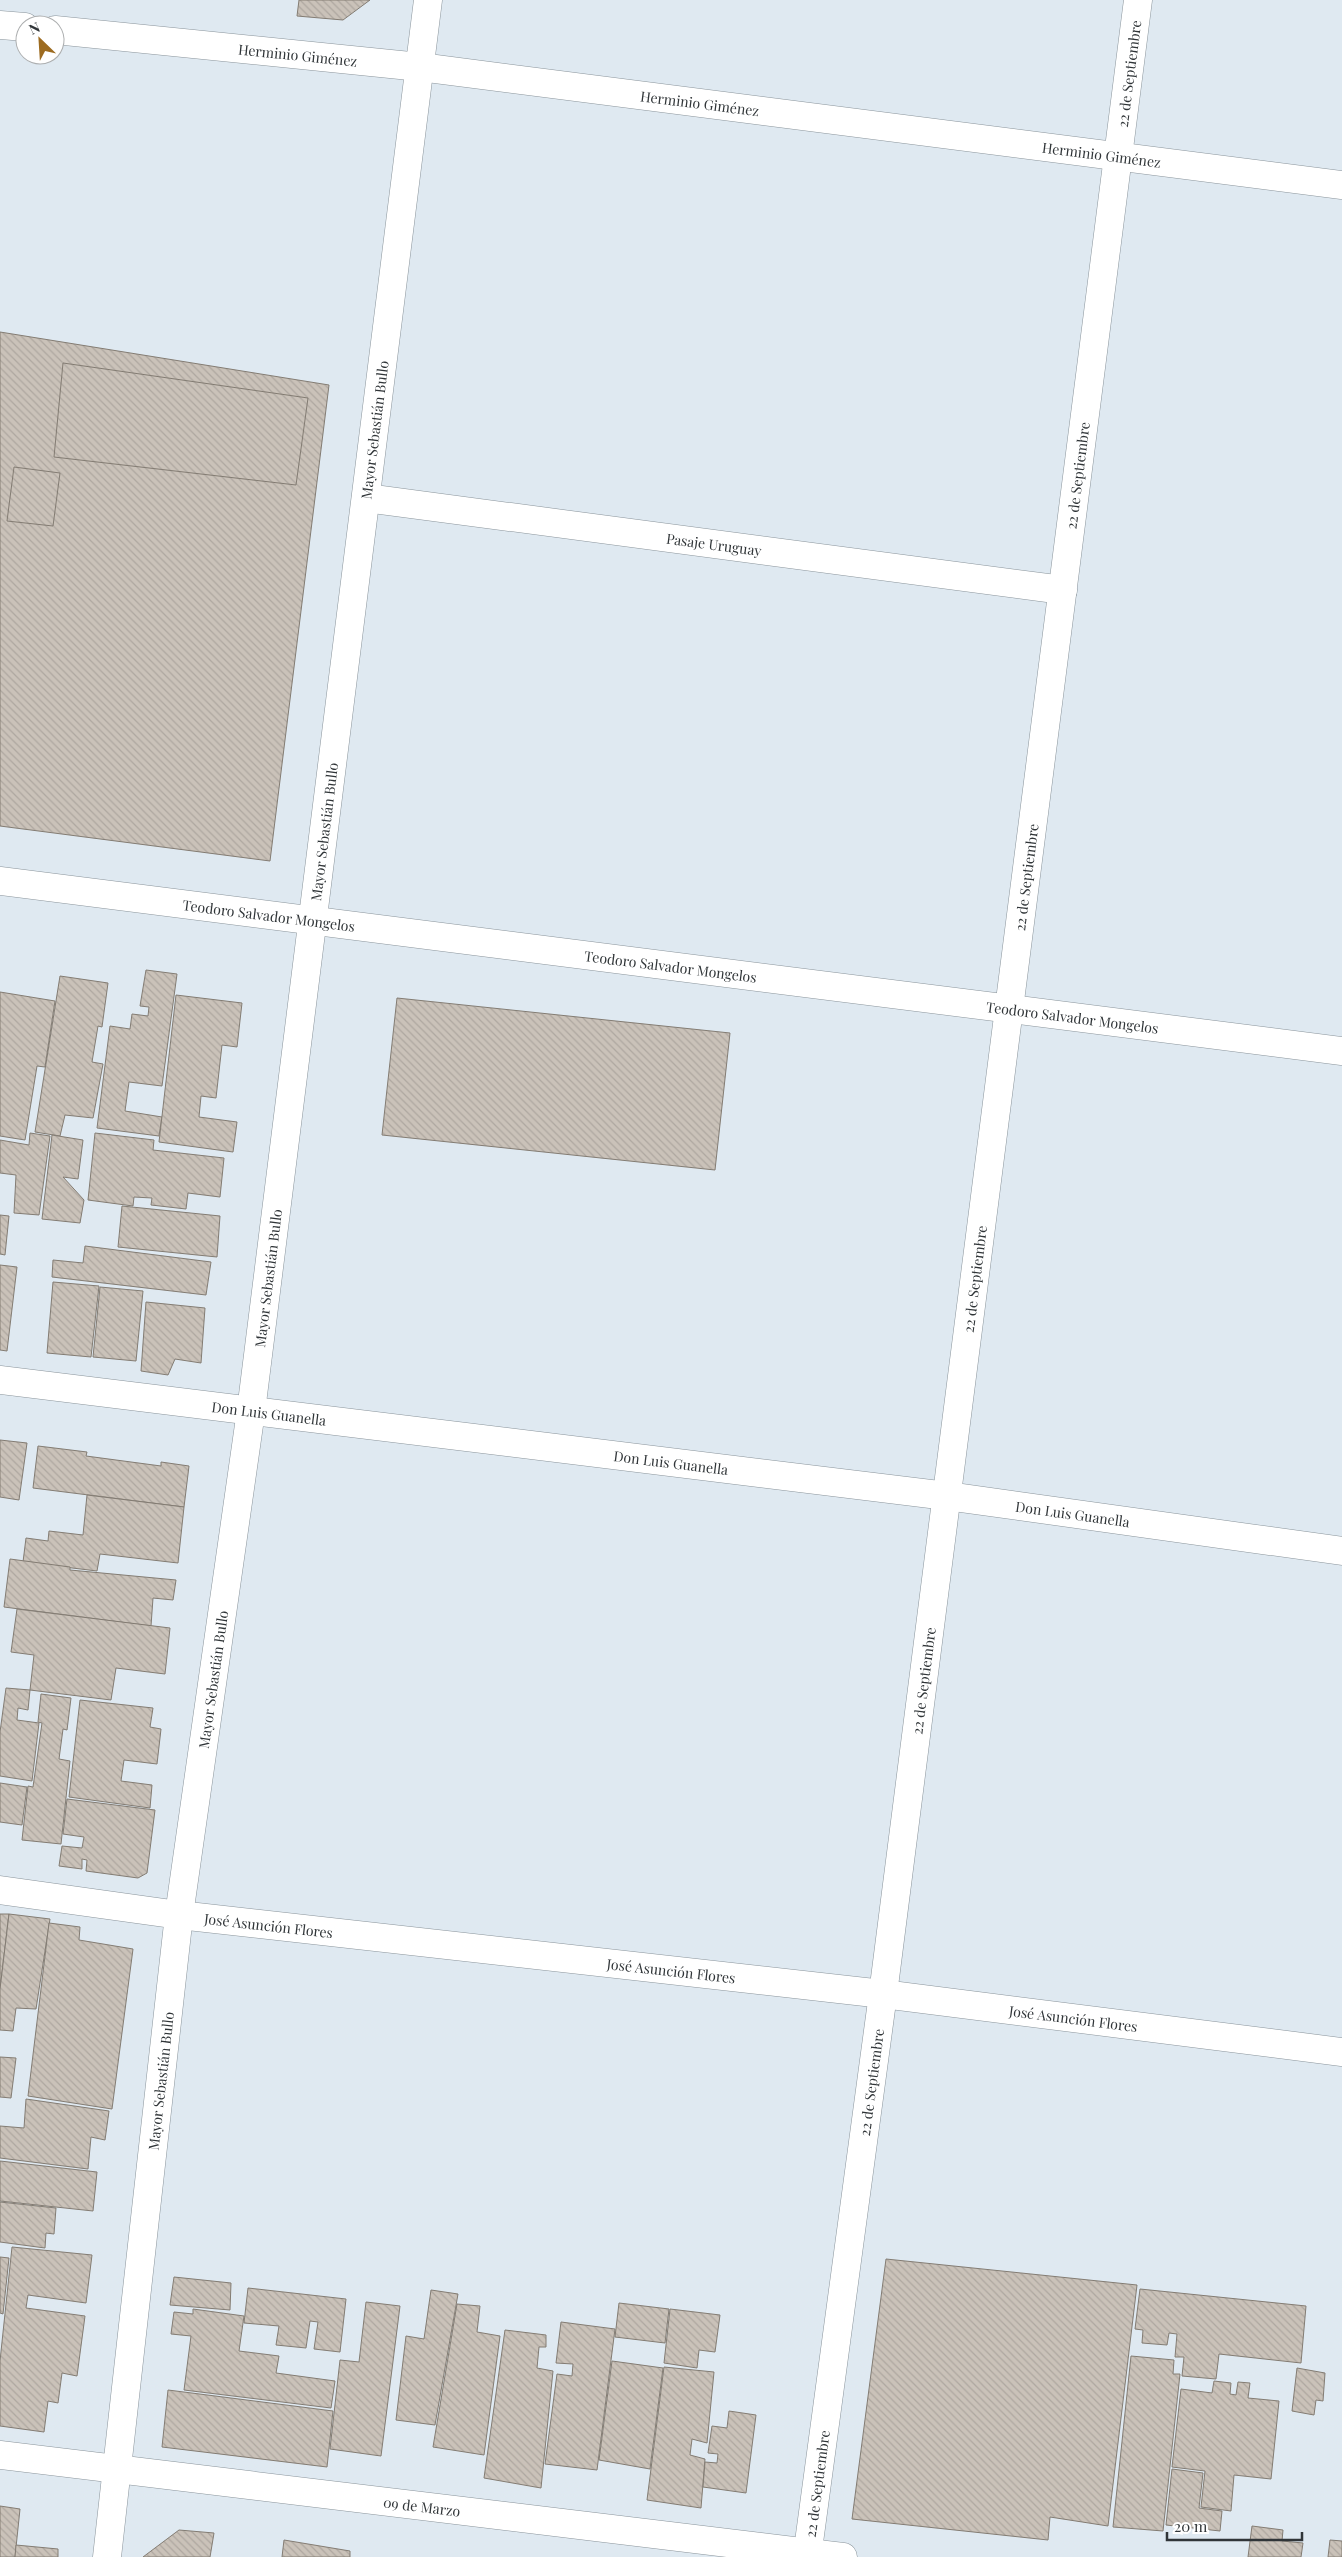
<svg xmlns="http://www.w3.org/2000/svg" width="1342" height="2557" viewBox="0 0 1342 2557" font-family="'Playfair Display',serif">
<style>
.building{fill:url(#building-back-hatch);stroke:#837c73}
.lines{fill:none;stroke-linecap:round;stroke-linejoin:round}
.minor-casing{stroke:#8a949b;stroke-width:29}
.minor{stroke:#fff;stroke-width:28}
.labels{text-anchor:middle;dominant-baseline:central;stroke-width:4;stroke-linejoin:round;paint-order:stroke}
.street-label{font-size:14px;fill:#303538;stroke:#fff}
</style>
<defs>
<pattern id="building-back-hatch" width="6" height="6" patternUnits="userSpaceOnUse" patternTransform="scale(1.25)"><rect width="6" height="6" fill="#cac2b9"/><path d="M-1 5l2 2M0 0l6 6M5-1l2 2" fill="none" stroke="#aea7a0"/></pattern>
</defs>
<rect width="100%" height="100%" fill="#dfe9f1"/>
<g class="building">
<path d="M299 0H370L343 20 297 16Z"/>
<path d="M0 332 329 385 270 861 0 826Z"/>
<path d="M63 363 308 398 296 485 54 457Z"/>
<path d="M14 467 60 473 53 526 7 521Z"/>
<path d="M146 970 177 974 162 1086 129 1082 125 1111 162 1117 159 1136 97 1128 110 1026 130 1029 132 1014 148 1016 149 1007 140 1006Z"/>
<path d="M60 976 108 983 102 1027 98 1026 92 1062 103 1064 93 1118 65 1115 60 1136 35 1132Z"/>
<path d="M0 992 55 1001 45 1067 37 1066 25 1140 0 1136Z"/>
<path d="M176 995 242 1003 237 1047 222 1045 216 1098 201 1096 199 1117 237 1122 233 1152 159 1142Z"/>
<path d="M397 998 730 1033 715 1170 382 1135Z"/>
<path d="M30 1133 50 1136 39 1215 14 1213 16 1175 0 1173V1140L29 1145Z"/>
<path d="M95 1133 154 1140 153 1150 224 1158 220 1197 188 1193 186 1209 151 1205 152 1198 134 1197 133 1206 88 1200Z"/>
<path d="M52 1135 83 1140 78 1179 63 1177 84 1200 80 1223 42 1219Z"/>
<path d="M122 1206 220 1216 217 1257 118 1247Z"/>
<path d="M0 1215 9 1216 5 1255 0 1254Z"/>
<path d="M85 1246 211 1262 206 1295 52 1277 53 1260 83 1263Z"/>
<path d="M0 1265 17 1267 7 1351 0 1350Z"/>
<path d="M53 1282 99 1286 91 1357 47 1353Z"/>
<path d="M100 1287 143 1291 136 1361 93 1357Z"/>
<path d="M146 1302 205 1308 201 1363 175 1359 168 1375 141 1371Z"/>
<path d="M0 1440 27 1443 19 1500 0 1497Z"/>
<path d="M38 1446 87 1452 86 1456 161 1466V1462L189 1466 184 1507 33 1488Z"/>
<path d="M87 1495 184 1507 178 1563 100 1554 97 1571 23 1562 26 1538 48 1541 49 1531 83 1535Z"/>
<path d="M10 1559 70 1567V1570L176 1580 173 1600 153 1598 151 1626 4 1607Z"/>
<path d="M17 1609 170 1628 165 1674 116 1668 111 1700 30 1690 34 1655 11 1652Z"/>
<path d="M6 1688 30 1690 28 1710 18 1708 17 1720 39 1723 32 1781 0 1776V1732Z"/>
<path d="M41 1694 71 1698 67 1730 63 1729 59 1759 70 1761 61 1844 22 1840 28 1786 33 1787 42 1723 38 1722Z"/>
<path d="M80 1700 153 1708 150 1727 161 1729 157 1764 124 1760 121 1781 152 1785 150 1808 69 1797Z"/>
<path d="M0 1783 27 1787 22 1825 0 1822Z"/>
<path d="M67 1799 155 1810 147 1873 138 1878 86 1871 87 1860 82 1859V1869L59 1866 62 1846 82 1848 84 1837 63 1834Z"/>
<path d="M0 1914H9L0 1989Z"/>
<path d="M9 1914 50 1919 36 2009 16 2008 13 2031 0 2030V1989Z"/>
<path d="M49 1923 80 1927 79 1940 133 1949 112 2109 28 2096Z"/>
<path d="M0 2057 16 2058 11 2098 0 2097Z"/>
<path d="M26 2099 109 2111 105 2140 91 2137 88 2169 0 2158V2126L24 2128Z"/>
<path d="M0 2161 97 2172 93 2211 0 2201Z"/>
<path d="M0 2202 56 2208 54 2234 46 2233 45 2248 0 2242Z"/>
<path d="M12 2247 92 2255 86 2303 28 2295 26 2308 85 2316 77 2376 62 2373 58 2403 48 2401 44 2432 0 2426V2361Z"/>
<path d="M0 2257 9 2258 3 2314 0 2313Z"/>
<path d="M886 2259 1137 2285 1108 2526 1050 2517 1048 2540 852 2519Z"/>
<path d="M174 2277 231 2283 230 2310 170 2305Z"/>
<path d="M248 2288 346 2299 340 2352 314 2349 318 2322 310 2321 306 2348 276 2345 279 2326 244 2323Z"/>
<path d="M1140 2289 1306 2306 1301 2363 1219 2354 1216 2379 1182 2376 1184 2357H1175L1177 2334 1169 2333 1167 2345 1142 2343 1143 2330 1135 2329Z"/>
<path d="M431 2290 458 2294 435 2425 396 2420 406 2336 424 2339Z"/>
<path d="M366 2302 400 2306 381 2456 330 2449 340 2360 359 2362Z"/>
<path d="M619 2303 669 2309 665 2343 615 2337Z"/>
<path d="M457 2304 480 2306 477 2332 500 2336 484 2455 433 2447Z"/>
<path d="M193 2309 244 2316 239 2351 279 2356 276 2373 335 2381 331 2408 184 2390 191 2336 171 2334 174 2312 193 2314Z"/>
<path d="M670 2309 720 2315 715 2352 699 2350 697 2368 664 2363Z"/>
<path d="M561 2322 615 2329 597 2470 545 2464 557 2374 572 2376 573 2364 556 2363Z"/>
<path d="M505 2330 546 2335V2347H539L537 2368 553 2371 541 2488 484 2478Z"/>
<path d="M1131 2356 1174 2360 1173 2374H1180L1163 2531 1113 2527Z"/>
<path d="M612 2361 663 2368 650 2469 599 2460Z"/>
<path d="M664 2367 714 2372 707 2443 692 2439 690 2455 705 2459 701 2508 647 2500Z"/>
<path d="M1297 2368 1325 2373 1323 2401 1316 2400 1314 2415 1292 2411Z"/>
<path d="M1214 2381 1231 2383 1230 2394 1236 2395 1238 2382 1250 2383 1248 2398 1279 2401 1271 2479 1234 2475 1231 2511 1201 2507 1205 2471 1172 2467 1181 2389 1212 2393Z"/>
<path d="M168 2390 333 2411 327 2467 162 2447Z"/>
<path d="M729 2411 756 2415 746 2493 703 2487 705 2462 717 2463 718 2454 708 2453 712 2426 727 2428Z"/>
<path d="M1172 2469 1203 2473 1199 2508 1222 2511 1220 2531 1166 2525Z"/>
<path d="M0 2506 20 2509 15 2557H0Z"/>
<path d="M1252 2526 1283 2530 1282 2541 1303 2543 1301 2557H1248Z"/>
<path d="M179 2530 214 2533 210 2557H143Z"/>
<path d="M284 2540 350 2551V2557H282Z"/>
<path d="M1330 2540 1342 2541V2557H1328Z"/>
<path d="M16 2545 58 2549V2557H15Z"/>
</g>
<g class="lines">
<g class="minor-casing">
<g id="minor">
<path d="M0 25 25 27"/>
<path id="s1" d="M55 30 420 67 1342 185"/>
<path id="s2" d="M366 498 1063 590"/>
<path id="s3" d="M0 881 1342 1051"/>
<path id="s4" d="M0 1380 947 1496 1342 1551"/>
<path id="s5" d="M0 1890 179 1915 883 1994 1342 2052"/>
<path id="s6" d="M0 2455 843 2557"/>
<path id="s7" d="M107 2557 179 1915 251 1411 428 0"/>
<path id="s8" d="M807 2557 883 1994 1138 0"/>
</g>
</g>
<use href="#minor" class="minor"/>
</g>
<g class="labels">
<g class="street-label">
<text stroke="none"><textPath href="#s1" startOffset="244">Herminio Giménez</textPath></text>
<text stroke="none"><textPath href="#s8" startOffset="2504">22 de Septiembre</textPath></text>
<text stroke="none"><textPath href="#s1" startOffset="649">Herminio Giménez</textPath></text>
<text stroke="none"><textPath href="#s1" startOffset="1054">Herminio Giménez</textPath></text>
<text stroke="none"><textPath href="#s7" startOffset="2144">Mayor Sebastián Bullo</textPath></text>
<text stroke="none"><textPath href="#s8" startOffset="2099">22 de Septiembre</textPath></text>
<text stroke="none"><textPath href="#s2" startOffset="351">Pasaje Uruguay</textPath></text>
<text stroke="none"><textPath href="#s7" startOffset="1739">Mayor Sebastián Bullo</textPath></text>
<text stroke="none"><textPath href="#s8" startOffset="1694">22 de Septiembre</textPath></text>
<text stroke="none"><textPath href="#s3" startOffset="271">Teodoro Salvador Mongelos</textPath></text>
<text stroke="none"><textPath href="#s3" startOffset="676">Teodoro Salvador Mongelos</textPath></text>
<text stroke="none"><textPath href="#s3" startOffset="1081">Teodoro Salvador Mongelos</textPath></text>
<text stroke="none"><textPath href="#s7" startOffset="1289">Mayor Sebastián Bullo</textPath></text>
<text stroke="none"><textPath href="#s8" startOffset="1289">22 de Septiembre</textPath></text>
<text stroke="none"><textPath href="#s4" startOffset="271">Don Luis Guanella</textPath></text>
<text stroke="none"><textPath href="#s4" startOffset="676">Don Luis Guanella</textPath></text>
<text stroke="none"><textPath href="#s4" startOffset="1081">Don Luis Guanella</textPath></text>
<text stroke="none"><textPath href="#s7" startOffset="884">Mayor Sebastián Bullo</textPath></text>
<text stroke="none"><textPath href="#s8" startOffset="884">22 de Septiembre</textPath></text>
<text stroke="none"><textPath href="#s5" startOffset="271">José Asunción Flores</textPath></text>
<text stroke="none"><textPath href="#s5" startOffset="676">José Asunción Flores</textPath></text>
<text stroke="none"><textPath href="#s5" startOffset="1081">José Asunción Flores</textPath></text>
<text stroke="none"><textPath href="#s7" startOffset="479">Mayor Sebastián Bullo</textPath></text>
<text stroke="none"><textPath href="#s8" startOffset="479">22 de Septiembre</textPath></text>
<text stroke="none"><textPath href="#s8" startOffset="74">22 de Septiembre</textPath></text>
<text stroke="none"><textPath href="#s6" startOffset="425">09 de Marzo</textPath></text>
</g>
</g>
<g transform="translate(40 40) rotate(335)"><circle r="24" fill="#ffffff" stroke="#acaeaf"/>
<path d="M0-4L9 19L0 12L-9 19Z" fill="#9d6b20"/>
<text y="-8" font-size="14" font-weight="bold" text-anchor="middle" fill="#303538">N</text>
</g>
<path d="M1167 2532v8h135v-8" fill="none" stroke="#303538" stroke-width="2.5"/>
<text x="1174" y="2532" font-size="15" fill="#303538" stroke="#ffffff" stroke-width="4" paint-order="stroke">20 m</text>
</svg>
